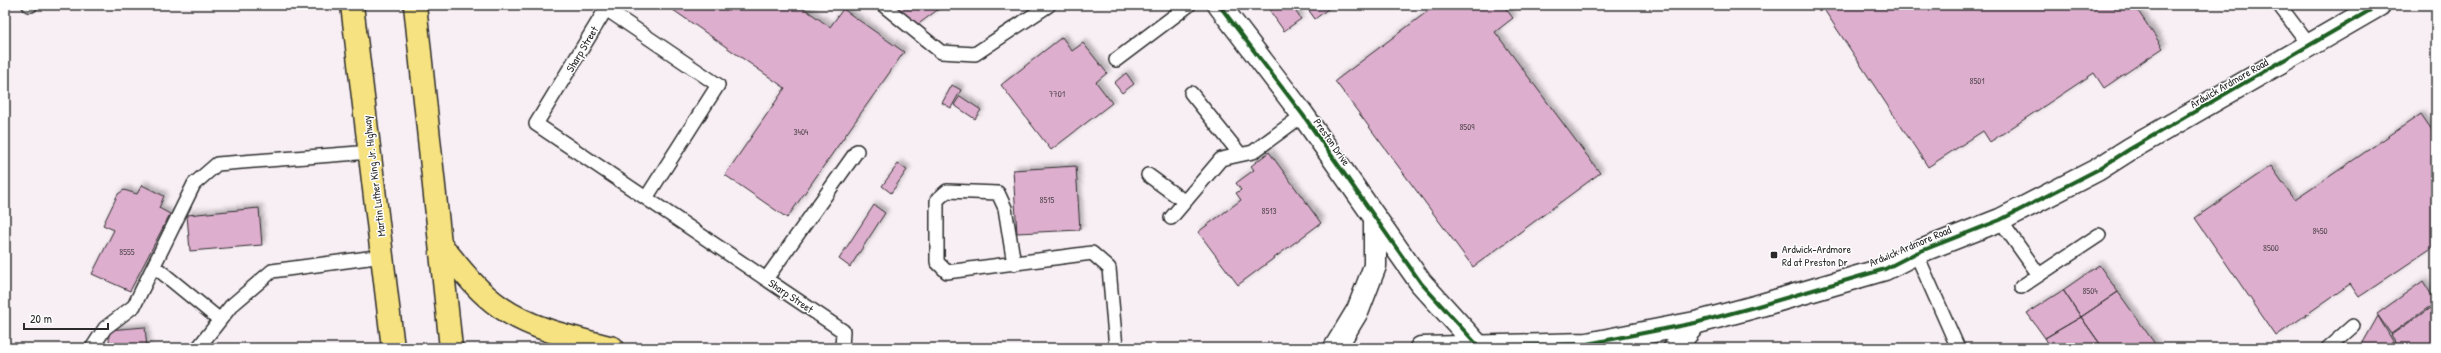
<svg xmlns="http://www.w3.org/2000/svg" width="2441" height="353" font-family="'Patrick Hand',sans-serif">
<style>
.building{fill:#deaece;stroke:#2b2b2b;filter:url(#shadow)}
.lines{fill:none;stroke-linecap:round;stroke-linejoin:round}
.lane-casing{stroke:#2b2b2b;stroke-width:16}
.street-casing{stroke:#2b2b2b;stroke-width:25}
.secondary-casing{stroke:#2b2b2b;stroke-width:25}
.primary-casing{stroke:#2b2b2b;stroke-width:25}
.lane{stroke:#fff;stroke-width:13}
.street{stroke:#fff;stroke-width:22}
.secondary{stroke:#fff;stroke-width:22}
.primary{stroke:#f6e281;stroke-width:22}
.cycleway-casing{stroke:#fff;stroke-width:6}
.cycleway{stroke:#1b5e20;stroke-width:4}
.poi-dot{fill:#2b2b2b;stroke:#fff;stroke-width:1.5}
.labels{text-anchor:middle;stroke-width:3;stroke-linejoin:round;paint-order:stroke}
.number-label{font-size:9px;fill:#584c54}
.street-label{font-size:11px;fill:#2b2b2b;stroke:#fff}
.poi-label{font-size:11px;fill:#2b2b2b;stroke:#fff;text-anchor:start}
</style>
<defs>
<filter id="shadow"><feDropShadow dx="3.5" dy="-3.5" stdDeviation="2" flood-color="#0004"/></filter>
</defs>
<rect width="100%" height="100%" fill="#f8eff5"/>
<filter id="ink" filterUnits="userSpaceOnUse"><feTurbulence type="fractalNoise" baseFrequency=".025" numOctaves="2"/><feDisplacementMap in="SourceGraphic" scale="8" xChannelSelector="R" yChannelSelector="G"/><feConvolveMatrix kernelMatrix="1 2 1 2 8 2 1 2 1" color-interpolation-filters="sRGB"/></filter>
<g filter="url(#ink)">
<path class="building" d="M666 5H799L830 27 843 9 904 52 787 218 725 175 785 88Z
M894 5H944L912 29Z
M1278 5H1291L1301 19 1284 31 1270 11Z
M1305 5H1333L1315 19Z
M1436 5H1503L1513 18 1495 32 1600 173 1473 267 1335 81Z
M1821 5H2134L2163 48 2104 88 2094 73 1990 142 1983 131 1928 167Z
M1062 37 1072 51 1083 43 1107 73 1096 82 1112 103 1051 150 1001 85Z
M1126 73 1134 84 1122 93 1114 83Z
M952 85 961 90 951 108 942 103Z
M960 96 981 110 975 119 954 105Z
M2421 114 2436 136V245L2359 297 2350 284 2276 336 2195 218 2271 166 2295 200Z
M1269 152 1321 223 1238 285 1198 232 1241 200 1236 193 1241 190 1236 183 1254 170 1251 166Z
M898 164 907 170 891 193 882 186Z
M1076 166 1080 230 1017 233 1013 170Z
M142 185 164 196 159 208 170 214 130 291 92 274 114 230 103 225 118 194 124 190 137 194Z
M874 205 885 213 850 267 839 259Z
M259 208 262 245 190 251 187 215Z
M2099 265 2118 292 2081 317 2063 290Z
M2423 281 2436 302 2391 334 2377 314Z
M2063 290 2081 317 2045 338 2027 313Z
M2118 292 2158 348H2103L2081 317Z
M2436 304V348H2400L2391 335Z
M2378 316 2397 348H2360Z
M2081 317 2103 348H2051L2045 338Z
M145 327 147 348H110L108 330Z"/>
<g class="lines">
<defs>
<path id="lane" d="M29 5H31
M883 5 941 52 975 54 1049 5
M2279 5 2310 46
M1116 60 1189 5
M1191 93 1240 154
M1148 175 1185 202
M646 198 718 85 606 9 536 124 843 331 842 348
M1171 218 1221 159 1253 152 1303 115
M2000 220 2039 275
M1916 253 1958 348
M1014 264 1005 208 998 193 947 191 937 200V262L947 272 1092 253 1109 268 1116 348
M154 266 220 320
M766 279 857 151
M2021 287 2099 235
M92 348 105 328 134 306 194 184 217 164 371 152
M198 348 231 306 272 271 383 256
M2328 348 2353 326"/>
<path id="street" d="M1219 5 1303 115 1421 283 1480 348"/>
<path id="secondary" d="M1335 348 1358 310 1375 266V221
M1421 348 1587 344 1695 323 1758 306 1885 269 1916 253 2000 220 2097 170 2130 149 2379 5
M1675 348 1695 323"/>
<path id="primary" d="M352 5 393 348
M415 5 451 348
M441 245C459 267 477 291 500 307 533 330 574 338 613 348"/>
</defs>
<use href="#lane" class="lane-casing"/>
<use href="#street" class="street-casing"/>
<use href="#secondary" class="secondary-casing"/>
<use href="#primary" class="primary-casing"/>
<use href="#lane" class="lane"/>
<use href="#street" class="street"/>
<use href="#secondary" class="secondary"/>
<use href="#primary" class="primary"/>
<defs>
<path id="cycleway" d="M1219 5 1303 115 1421 283 1480 348
M1421 348 1587 344 1695 323 1758 306 1885 269 1916 253 2000 220 2097 170 2130 149 2379 5"/>
</defs>
<use href="#cycleway" class="cycleway-casing"/>
<use href="#cycleway" class="cycleway"/>
</g>
</g>
<rect class="poi-dot" x="1770" y="251" width="8" height="8" rx="2"/>
<g class="labels">
<g class="number-label">
<text x="1977" y="84">8501</text>
<text x="1057" y="97">7701</text>
<text x="1467" y="130">8509</text>
<text x="801" y="135">3404</text>
<text x="1047" y="203">8515</text>
<text x="1269" y="214">8513</text>
<text x="2320" y="234">8450</text>
<text x="2271" y="251">8500</text>
<text x="127" y="255">8555</text>
<text x="2090" y="294">8504</text>
</g>
<g class="street-label">
<text transform="translate(582 49) rotate(-59)" y="4">Sharp Street</text>
<text transform="translate(2229 83) rotate(-30)" y="4">Ardwick Ardmore Road</text>
<text transform="translate(1332 142) rotate(55)" y="4">Preston Drive</text>
<text transform="translate(374 176) rotate(-97)" y="4">Martin Luther King Jr. Highway</text>
<text transform="translate(1910 246) rotate(-23)" y="4">Ardwick Ardmore Road</text>
<text transform="translate(791 296) rotate(34)" y="4">Sharp Street</text>
</g>
<g class="poi-label">
<text x="1782" y="253">Ardwick-Ardmore<tspan x="1782" dy="13">Rd at Preston Dr</tspan></text>
</g>
</g>
<rect width="2441" height="353" fill="none" stroke="#fff" stroke-width="20"/>
<rect x="10" y="10" width="2421" height="333" fill="none" stroke="#2b2b2b" stroke-width="1.5" filter="url(#ink)"/>
<path d="M24 323v6h84v-6" fill="none" stroke="#2b2b2b" stroke-width="2"/>
<text x="30" y="323" font-size="12" fill="#2b2b2b" stroke="#ffffff" stroke-width="3" paint-order="stroke">20 m</text>
</svg>
